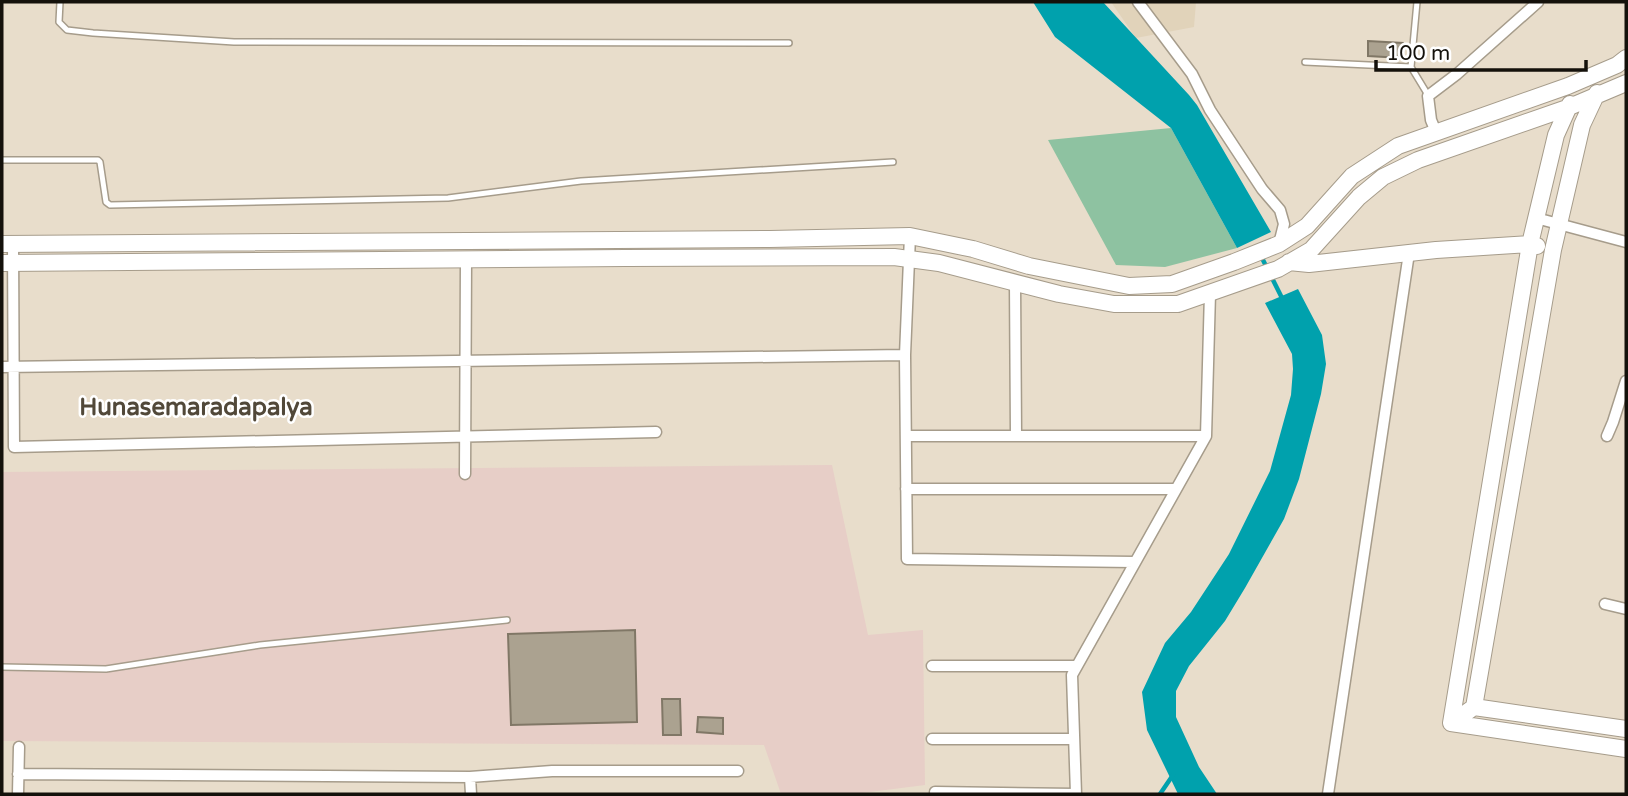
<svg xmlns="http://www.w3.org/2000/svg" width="1628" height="796" font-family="'Varela Round',sans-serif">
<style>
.built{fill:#e1d3ba}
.education{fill:#e7cec7}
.green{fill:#8ec2a1}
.water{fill:#00a1ad}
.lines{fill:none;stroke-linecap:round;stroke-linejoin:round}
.stream{stroke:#00a1ad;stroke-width:4.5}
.building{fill:#aba290;stroke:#807766;stroke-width:2}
.lane-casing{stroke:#a69c8b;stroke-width:8}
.street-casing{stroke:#a69c8b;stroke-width:13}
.secondary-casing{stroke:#a69c8b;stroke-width:18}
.lane{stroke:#fff;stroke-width:5}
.street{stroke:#fff;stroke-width:10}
.secondary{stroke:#fff;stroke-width:16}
.labels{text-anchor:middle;stroke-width:5;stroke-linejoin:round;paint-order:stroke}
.neighbourhood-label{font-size:24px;font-weight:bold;fill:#514839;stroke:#fff}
</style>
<rect width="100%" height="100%" fill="#e8ddcb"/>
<path class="built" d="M1111 2H1196L1194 27 1136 38Z"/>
<path class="education" d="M832 465 868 635 923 630 925 785 854 794H781L764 745 2 741V472Z"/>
<path class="green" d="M1171 128 1237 248 1165 267 1116 265 1048 140Z"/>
<path class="water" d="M1033 2H1103L1189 95 1197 105 1271 232 1237 248 1171 128 1055 37Z
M1298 289 1322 335 1326 364 1321 394 1299 479 1284 519 1245 588 1225 621 1189 666 1176 691V717L1199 767 1217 794H1178L1147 730 1142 692 1165 643 1191 612 1229 554 1270 471 1291 395 1293 369 1292 354 1265 303Z"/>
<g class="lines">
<path class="stream" d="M1261 256 1284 302
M1160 794 1173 775"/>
</g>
<path class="building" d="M1368 41 1403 43 1402 58 1368 56Z
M635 630 637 722 511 725 508 634Z
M662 699H680L681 735H663Z
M698 717 723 718V734L697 732Z"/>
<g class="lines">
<defs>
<path id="lane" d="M60 2 59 22 67 30 93 33 234 42 789 43
M1417 2 1411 67 1428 95
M1305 62 1411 67
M2 160H98L100 162 106 202 110 205 448 198 581 181 893 162
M2 667 106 669 260 645 507 620"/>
<path id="street" d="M1138 2 1192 74 1210 110 1262 189 1280 210 1284 224 1279 244
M1436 132 1431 120 1428 96 1457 74 1538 2
M1536 218 1626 242
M910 236 905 355 907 559 1134 562
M13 243 14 447 656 432
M1015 283 1016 436
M2 367 905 355
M906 436H1206
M1607 436 1613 422 1626 381
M465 474 466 260
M906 489H1176
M1605 604 1626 609
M932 666H1076
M932 739H1074
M18 774 470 777 552 771H738
M470 777 471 794
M935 792 1076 794
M18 794 19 747
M1076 794 1072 675 1206 436 1210 293
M1328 794 1409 253"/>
<path id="secondary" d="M2 244 770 239 910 236 973 249 1029 266 1129 286 1172 284 1234 262 1279 244 1307 226 1352 176 1398 146 1568 86 1617 65 1626 58
M1289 262 1309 264 1436 250 1530 244 1537 246
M2 263 625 258 894 257 939 263 1059 294 1114 304H1178L1278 269 1311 250 1359 197 1383 177 1418 160 1567 108 1626 83
M1474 707 1553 250 1582 125 1597 93
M1467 712 1474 707 1626 729
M1451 723 1530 244 1556 135 1570 104
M1451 723 1626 749"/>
</defs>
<use href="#lane" class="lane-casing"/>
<use href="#street" class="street-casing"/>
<use href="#secondary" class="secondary-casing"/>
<use href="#lane" class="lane"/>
<use href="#street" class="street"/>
<use href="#secondary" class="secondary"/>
</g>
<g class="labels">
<g class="neighbourhood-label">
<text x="196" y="415">Hunasemaradapalya</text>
</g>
</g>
<rect width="1628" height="796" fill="none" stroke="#14110b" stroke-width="7"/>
<path d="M1376 60v10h210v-10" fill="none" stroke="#14110b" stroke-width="3.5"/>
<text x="1386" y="60" font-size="21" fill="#14110b" stroke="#ffffff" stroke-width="5" paint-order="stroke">100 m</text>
</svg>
